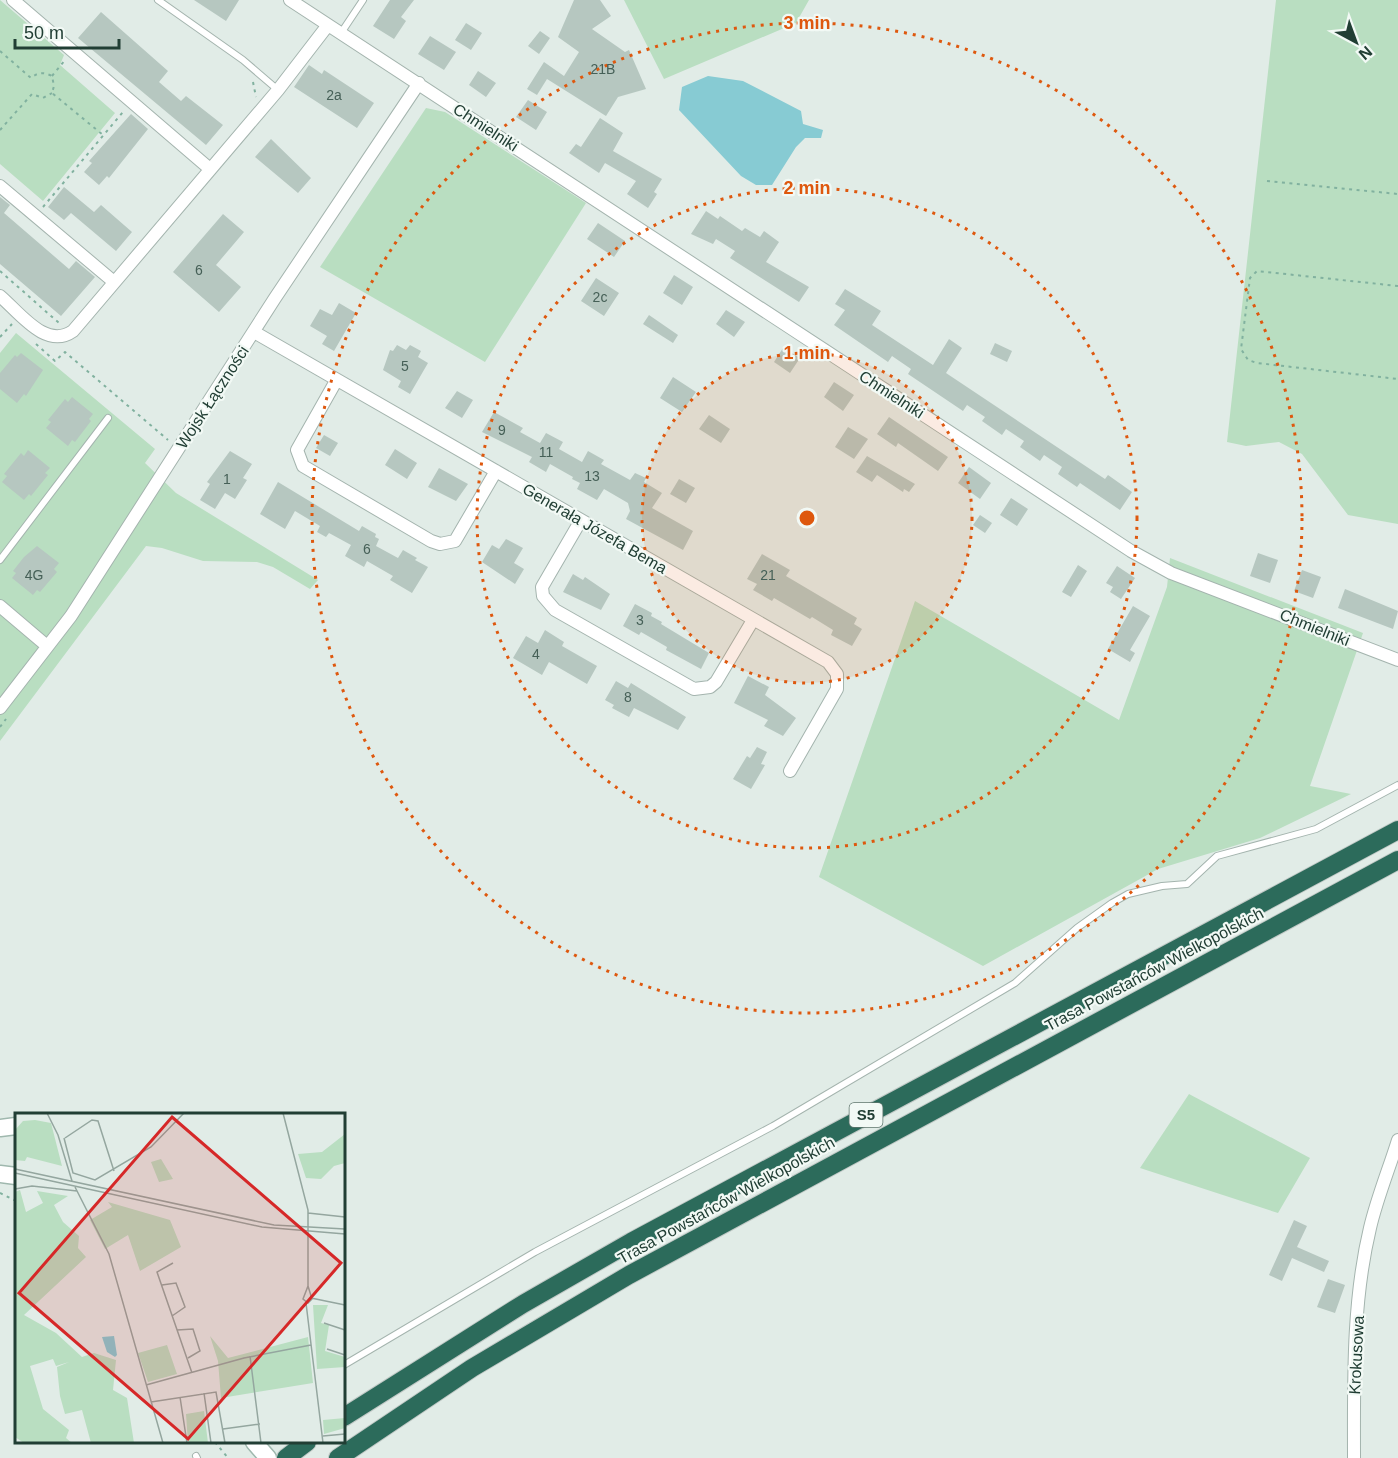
<svg xmlns="http://www.w3.org/2000/svg" width="1398" height="1458" font-family="Helvetica,sans-serif">
<style>
.green{fill:#b9dec1}
.water{fill:#87cbd3}
.building{fill:#b6c7c0}
.lines{fill:none;stroke-linecap:round;stroke-linejoin:round}
.service-casing{stroke:#a4b4ae;stroke-width:8}
.minor-casing{stroke:#a4b4ae;stroke-width:14}
.secondary-casing{stroke:#9fb8ae;stroke-width:19}
.motorway-casing{stroke:#c1c9c6;stroke-width:20}
.path{stroke:#81b19f;stroke-width:2;stroke-dasharray:3 4.5;stroke-linecap:butt}
.service{stroke:#fff;stroke-width:6}
.minor{stroke:#fff;stroke-width:12}
.secondary{stroke:#fff;stroke-width:16}
.motorway{stroke:#2c6b5b;stroke-width:18}
.ring{fill:none;stroke:#de580e;stroke-width:3;stroke-dasharray:3 6}
.labels{text-anchor:middle;stroke-width:4.5;stroke-linejoin:round;paint-order:stroke}
.number-label{font-size:14px;fill:#466057}
.shield{fill:#f2f9f5;stroke:#60766e;stroke-width:1.5}
.shield-label{font-size:15px;font-weight:bold;fill:#213e34}
.street-label{font-size:16px;fill:#213e34;stroke:#f2f9f5}
.inset-road{fill:none;stroke:#94a69f;stroke-width:1.5}
.view{fill:#d62828;fill-opacity:0.15;stroke:#d62828;stroke-width:3}
.inset-edge{fill:none;stroke:#213e34;stroke-width:3}
.centre{fill:#de580e;stroke:#f2f9f5;stroke-width:3}
.ring-label{font-size:18px;text-anchor:middle;font-weight:bold;fill:#de580e;stroke:#f2f9f5;stroke-width:4.5;stroke-linejoin:round;paint-order:stroke}
</style>
<rect width="100%" height="100%" fill="#e1ece7"/>
<path class="green" d="M0 0 64 55 60 65 115 113 43 201 0 164Z
M624 0H809L796 23 664 79Z
M1276 0H1398V524L1348 515 1302 454 1279 442 1246 446 1227 442Z
M426 108 445 112 586 203 485 362 320 267Z
M16 333 155 449 145 463 176 493 318 580 310 589 273 567 257 562 203 561 162 548 146 546 0 741V353Z
M1170 558 1363 633 1310 786 1351 794 1260 838 1158 869 983 966 819 877 915 601 1119 720 1167 587Z
M1189 1094 1310 1158 1278 1213 1140 1168Z"/>
<path class="water" d="M708 76 743 81 801 111 803 124 823 130 821 138H805L796 147 772 185H756L741 176 679 110 682 87Z"/>
<path class="building" d="M194 0H239L226 21Z
M390 0H414L401 17 406 21 394 39 373 26Z
M574 0H600L611 16 592 29 625 52 629 50 646 89 618 97 606 116 547 79 537 95 527 89 544 62 564 76 579 52 558 37Z
M101 12 168 71 159 82 181 101 186 96 223 125 206 145 78 38Z
M466 23 482 33 471 50 455 40Z
M540 31 550 38 539 54 528 46Z
M430 36 456 52 444 70 418 54Z
M309 65 322 74 324 70 374 103 357 128 294 87Z
M478 71 496 83 486 97 469 85Z
M528 100 547 112 536 130 516 117Z
M131 114 148 129 109 178 107 176 99 185 84 172 92 163 89 161Z
M600 118 623 133 613 151 662 179 654 192 657 194 648 208 627 194 636 181 605 163 599 173 569 153 576 144 581 147Z
M271 139 311 178 298 193 255 157Z
M64 187 94 212 101 205 132 232 116 251 71 213 64 220 48 207Z
M0 197 10 205 4 213 69 269 76 261 95 277 61 316 0 264Z
M706 211 718 219 720 216 742 231 745 228 760 237 764 231 779 242 766 262 809 287 799 302 730 258 735 251 716 239 713 244 691 234Z
M223 214 244 232 216 265 241 287 219 312 173 272Z
M598 223 625 241 614 257 587 239Z
M674 275 693 287 682 305 663 293Z
M596 278 619 293 604 316 581 301Z
M845 289 881 311 872 325 933 365 949 339 962 348 946 373 1105 479 1108 475 1132 492 1120 510 1080 483 1077 487 1058 474 1062 467 1044 455 1040 461 1020 447 1024 441 1006 429 1002 435 982 421 985 417 967 405 963 411 908 374 911 369 892 356 888 362 834 325 845 310 835 304Z
M339 303 356 313 334 351 322 344 327 336 310 326 320 309 332 315Z
M726 310 745 322 734 337 716 324Z
M649 315 678 335 673 343 643 324Z
M995 343 1012 351 1007 362 990 354Z
M397 345 406 350 410 345 421 351 418 357 428 363 410 394 398 387 401 381 383 370 390 350 393 351Z
M783 348 800 358 790 373 774 362Z
M21 353 43 370 26 396 24 394 17 403 0 389V373L15 355 17 357Z
M673 377 696 392 682 412 660 398Z
M834 382 854 395 843 411 824 397Z
M457 391 473 400 462 418 445 408Z
M72 397 93 414 89 419 91 421 75 442 72 440 68 446 46 428 51 422 48 420 65 399 68 402Z
M494 412 523 428 520 432 540 443 546 433 563 442 559 449 582 462 588 451 604 460 601 464 630 480 635 473 646 478 644 482 662 493 652 508 693 531 683 550 626 519 630 511 628 503 604 489 597 500 577 489 580 483 572 479 573 477 550 464 546 472 529 462 532 457 482 432Z
M709 415 730 429 721 443 699 429Z
M889 417 948 457 938 471 898 443 896 447 877 434Z
M848 427 868 439 854 459 835 447Z
M324 435 338 443 330 456 316 448Z
M395 449 417 463 407 479 385 465Z
M28 450 50 468 45 473 48 475 31 496 29 494 24 500 2 482 7 476 4 474 21 453 24 456Z
M230 451 252 464 243 478 247 480 235 499 225 493 215 509 200 500 210 484 207 482Z
M867 456 915 484 909 492 904 489 903 492 877 475 872 482 856 472Z
M969 467 991 483 980 499 958 483Z
M439 468 468 484 456 501 428 487Z
M679 479 695 488 686 503 670 494Z
M278 482 359 531 362 526 376 534 375 537 379 539 376 546 398 558 403 550 417 558 415 560 428 567 412 593 390 580 393 576 367 561 364 567 345 556 351 545 329 533 326 537 317 532 320 526 295 511 285 529 260 514Z
M1011 498 1028 509 1017 526 1000 515Z
M980 515 992 523 985 533 973 525Z
M506 539 523 548 514 563 524 569 515 584 482 562 492 545 499 549Z
M37 546 59 563 54 569 57 572 40 592 37 590 33 595 12 578 16 573 13 571 24 557Z
M1258 553 1278 560 1270 583 1250 576Z
M762 554 790 570 786 576 857 618 854 624 862 629 852 646 831 635 833 630 812 617 810 619 774 598 772 601 753 590 757 584 747 579Z
M1078 565 1087 571 1071 597 1062 592Z
M1117 566 1135 578 1121 599 1110 592 1113 587 1106 583Z
M1302 570 1321 577 1313 598 1294 591Z
M573 574 583 580 585 577 610 594 601 610 563 592Z
M1345 589 1398 611 1393 629 1338 608Z
M635 604 652 613 651 616 662 622 661 624 709 653 701 669 666 650 667 647 641 632 639 635 623 626Z
M1133 606 1150 616 1130 650 1135 653 1130 662 1108 649Z
M545 630 564 642 562 646 597 666 587 684 549 662 542 675 513 658 526 636 538 643Z
M748 676 769 687 765 695 796 718 783 736 764 726 768 720 734 703Z
M616 681 628 688 631 683 686 717 678 730 634 708 629 717 612 708 614 705 605 700Z
M757 747 767 752 761 764 765 765 751 789 733 779 747 756 750 758Z
M1294 1220 1307 1226 1297 1247 1329 1261 1324 1272 1292 1258 1282 1281 1269 1275Z
M1328 1279 1345 1285 1335 1313 1317 1307Z"/>
<g class="lines">
<defs>
<path id="service" d="M158 0 243 60 278 90
M341 33 363 0
M0 560 108 418
M344 1365 535 1252 773 1126 1015 983 1077 928 1112 903 1128 894 1162 886 1187 884 1217 856 1316 829 1398 785
M196 1456 197 1458"/>
<path id="minor" d="M13 0 210 169
M290 0 1131 551 1171 573 1398 660
M0 186 114 282
M0 296C20 313 46 350 73 331L278 90 328 25
M254 332 828 662 837 674V689L790 771
M336 381 297 450 303 466 431 541 440 544 455 541 496 471
M581 520 542 587 543 596 555 610 694 689 710 687 716 682 753 620
M0 606 47 646
M0 708 71 616 275 298 419 83
M1354 1458C1354 1382 1352 1303 1370 1228 1377 1198 1389 1169 1398 1140"/>
<path id="secondary" d="M0 1128 16 1126
M0 1174 16 1176
M254 1442 268 1458"/>
<path id="motorway" d="M344 1417 523 1304 631 1242 1398 830
M286 1458 307 1442
M338 1458 472 1368 629 1275 1398 860"/>
</defs>
<use href="#service" class="service-casing"/>
<use href="#minor" class="minor-casing"/>
<use href="#secondary" class="secondary-casing"/>
<use href="#motorway" class="motorway-casing"/>
<path class="path" d="M0 51 31 78C38 72 44 72 52 76L54 86 52 93 103 135
M52 76 65 60
M253 82 256 97
M0 130 32 94 43 98 52 93
M1267 181 1398 194
M43 207 123 112
M0 271 59 323
M1398 286 1257 271 1250 278 1241 349 1248 360 1257 363 1398 379
M0 337 12 324
M36 344 55 361 65 352 168 440
M0 727 6 719
M0 1193 16 1201
M215 1442 228 1458"/>
<use href="#service" class="service"/>
<use href="#minor" class="minor"/>
<use href="#secondary" class="secondary"/>
<use href="#motorway" class="motorway"/>
</g>
<circle cx="807" cy="518" r="165" fill="#de580e" fill-opacity=".12"/>
<g class="ring">
<circle cx="807" cy="518" r="165"/>
<circle cx="807" cy="518" r="330"/>
<circle cx="807" cy="518" r="495"/>
</g>
<g class="labels">
<g class="number-label">
<text x="603" y="74">21B</text>
<text x="334" y="100">2a</text>
<text x="199" y="275">6</text>
<text x="600" y="302">2c</text>
<text x="405" y="371">5</text>
<text x="502" y="435">9</text>
<text x="546" y="457">11</text>
<text x="592" y="481">13</text>
<text x="227" y="484">1</text>
<text x="367" y="554">6</text>
<text x="34" y="580">4G</text>
<text x="768" y="580">21</text>
<text x="640" y="625">3</text>
<text x="536" y="659">4</text>
<text x="628" y="702">8</text>
</g>
<rect class="shield" x="849.5" y="1103" width="33" height="24" rx="4.5"/>
<g class="shield-label">
<text x="866" y="1120">S5</text>
</g>
<g class="street-label">
<text transform="translate(486 127) rotate(33)" y="6">Chmielniki</text>
<text transform="translate(892 394) rotate(33)" y="6">Chmielniki</text>
<text transform="translate(212 397) rotate(-57)" y="6">Wojsk Łączności</text>
<text transform="translate(595 528) rotate(30)" y="6">Generała Józefa Bema</text>
<text transform="translate(1315 627) rotate(22)" y="6">Chmielniki</text>
<text transform="translate(1154 969) rotate(-28)" y="6">Trasa Powstańców Wielkopolskich</text>
<text transform="translate(726 1200) rotate(-29)" y="6">Trasa Powstańców Wielkopolskich</text>
<text transform="translate(1356 1355) rotate(-87)" y="6">Krokusowa</text>
</g>
</g>
<g transform="translate(15 1113)">
<rect width="330" height="330" fill="#e1ece7"/>
<path d="M20 7 36 10 47 53 12 44 10 48 0 47V17L8 8ZM330 21V50L319 53 306 66 291 65 283 41 307 39ZM146 46 158 66 144 69 136 49ZM5 77 11 99 28 90 22 78 53 83 39 92 48 109 64 123 63 135 71 144 9 202 41 220 67 244 79 240 101 247 98 277 112 285 119 330H76L67 297 50 301 45 283 42 254 54 249 41 253 38 246 15 253 28 296 54 317 51 325 57 330H9L0 324V79ZM93 89 155 107 166 134 125 158 113 122 90 136 75 107 97 94ZM298 192H313L306 210 314 212 310 238 330 244V254L302 256ZM195 223 213 245 293 224 298 270 206 285 203 248ZM152 232 162 261 133 269 123 240ZM189 298 193 330H173L171 301ZM330 305V315L309 321 308 307Z" fill="#b9dec1"/>
<path d="M99 223 102 242 100 244 92 239 87 224Z" fill="#87cbd3"/>
<path class="inset-road" d="M32 0 43 22 57 68M268 0 293 97V173L288 186 293 190 297 186 293 173M49 25 58 60 80 67 136 34 169 0M50 25 77 7 83 8 99 58M0 56 259 112 330 116M0 60 247 114 330 121M60 74 94 141 148 330M0 76 17 73 62 78M293 100 330 104M158 150 142 159 177 260M147 172 161 170 170 194 157 203M296 185 330 192M291 190 308 330M309 210 330 217M162 217 178 216 185 238 173 245M312 236 330 242M235 243 246 330M131 272 229 245 296 232M189 280 196 330M165 284 172 330M136 289 201 279 210 330M208 316 245 311M308 323 330 321"/>
<path class="view" d="M157 4 326 150 173 326 4 180Z"/>
<rect width="330" height="330" class="inset-edge"/>
</g>
<circle cx="807" cy="518" r="9" class="centre"/>
<g class="ring-label">
<text x="807" y="29">3 min</text>
<text x="807" y="194">2 min</text>
<text x="807" y="359">1 min</text>
</g>
<g transform="translate(1356 42) rotate(139)" stroke="#f2f9f5" stroke-width="4.5" paint-order="stroke">
<path d="M0-4.5L10 22L0 15L-10 22Z" fill="#213e34"/>
<text y="-9" font-size="16" font-weight="bold" text-anchor="middle" fill="#213e34">N</text>
</g>
<path d="M15 39v9h104v-9" fill="none" stroke="#213e34" stroke-width="3"/>
<text x="24" y="39" font-size="18" fill="#213e34" stroke="#f2f9f5" stroke-width="4.5" paint-order="stroke">50 m</text>
</svg>
